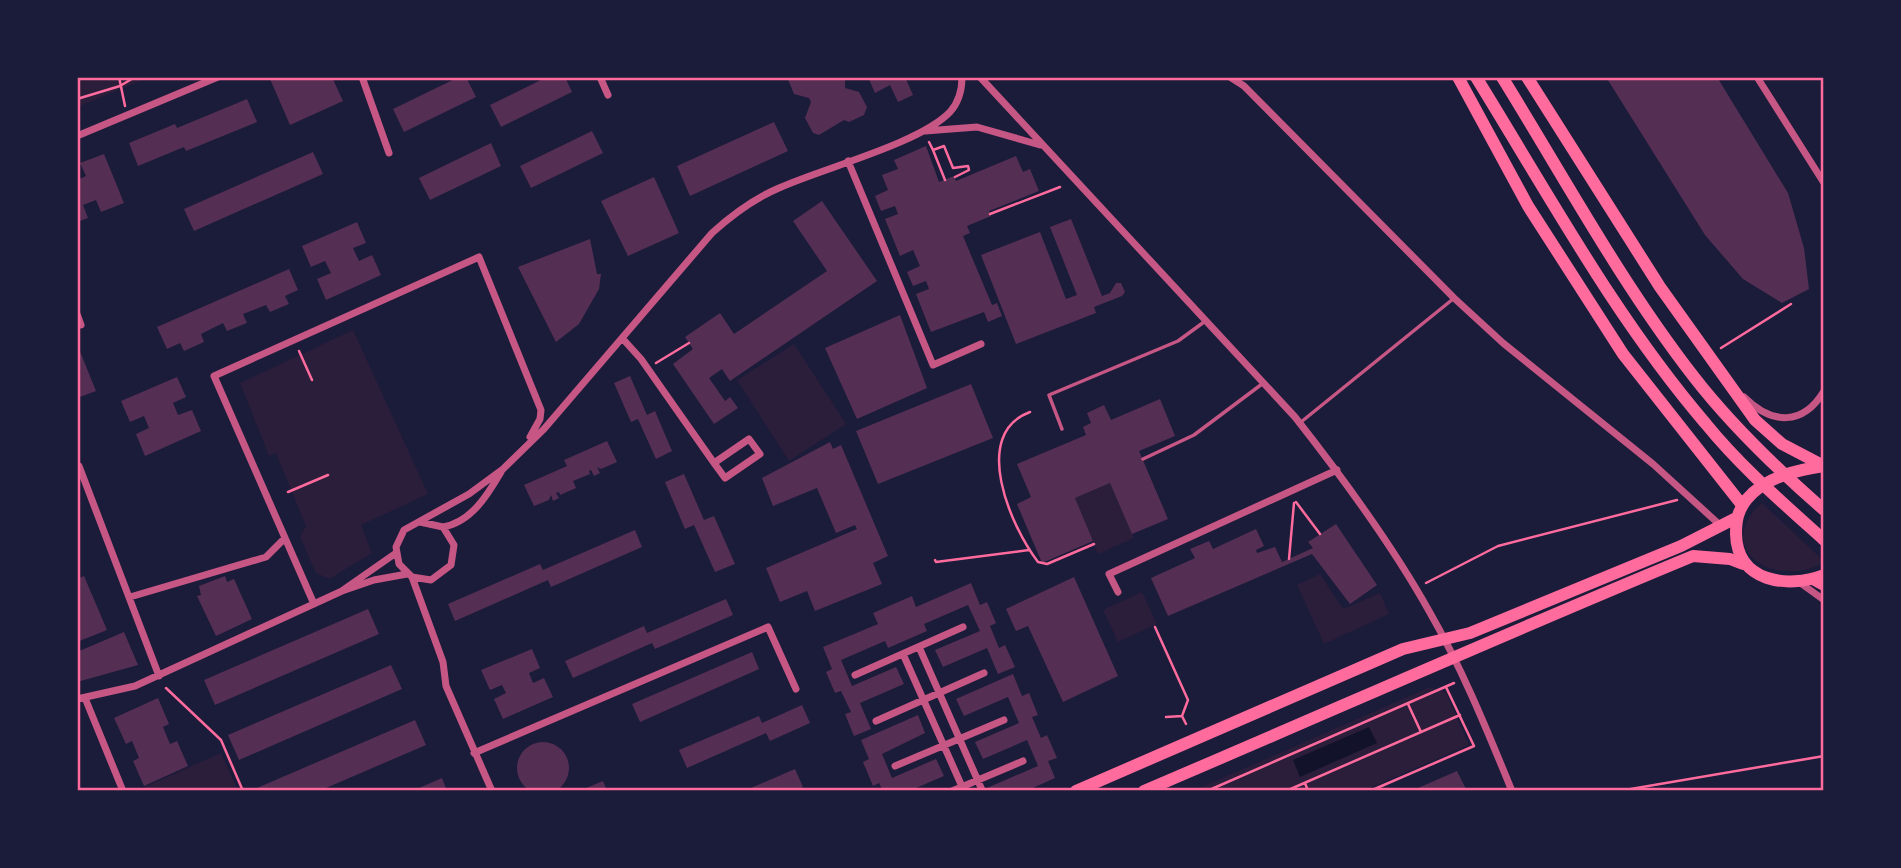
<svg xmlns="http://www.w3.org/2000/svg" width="1901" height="868" font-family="'DM Sans',sans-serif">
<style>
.green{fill:#2a1e3b}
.water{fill:#12122b}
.building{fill:#542f53}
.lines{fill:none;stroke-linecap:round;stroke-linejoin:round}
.path{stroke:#ff6b9d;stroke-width:2.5}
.service{stroke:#c65784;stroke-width:3.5}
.minor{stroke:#c65784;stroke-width:7}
.primary{stroke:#ff6b9d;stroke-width:12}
.trunk{stroke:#ff6b9d;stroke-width:12}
.neatline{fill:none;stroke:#ff6b9d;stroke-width:2.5}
</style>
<rect width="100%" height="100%" fill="#1b1b3a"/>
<path class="green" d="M77 77H150L77 107Z
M353 330 428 494 361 525 372 553 329 579 316 573 300 537 306 526 276 453 269 456 240 383Z
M794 344 846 424 789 461 737 380Z
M1110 483 1134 538 1098 554 1075 498Z
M1762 503 1824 561V562C1776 591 1710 549 1762 503Z
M1320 574 1343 609 1380 593 1389 614 1324 644 1297 585Z
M1142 592 1157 624 1118 642 1103 610Z
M1430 687 1446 693 1469 745 1363 791H1193Z
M221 753 238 791H139L138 790Z"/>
<path class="water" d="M1369 727 1377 743 1300 777 1293 760Z"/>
<path class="building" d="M274 77H332L343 101 290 125 270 79Z
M459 77H466L476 97 404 132 393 109Z
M547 77H565L572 92 501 127 490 105Z
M787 77H845V88L859 92 867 107 864 115 849 122 844 120 819 135 813 133 805 118 811 102 809 98 794 94Z
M868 77H905L913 95 898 102 890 85 875 93Z
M1606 77H1717L1788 193 1804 248 1809 289 1782 303 1743 279 1705 235Z
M247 99 257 122 186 151 184 147 138 166 129 143 175 124 177 128Z
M774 122 788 151 690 196 677 166Z
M592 131 603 153 531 188 520 166Z
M491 143 501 166 430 200 419 178Z
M926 146 939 182 954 176 956 181 1016 156 1023 172 1030 169 1039 191 989 211 991 216 967 226 970 233 963 236 992 305 997 303 1002 316 988 322 984 312 931 332 916 294 929 289 926 281 913 286 907 272 920 266 913 250 900 256 885 219 898 214 895 206 881 211 875 196 888 190 882 175 898 169 894 160Z
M313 152 323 174 194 231 184 209Z
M104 154 124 203 101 212 96 200 83 205 88 218 77 222V180L86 176 80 163Z
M654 177 679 233 628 256 601 201Z
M822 201 877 281 730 381 722 369 709 378 725 401 730 397 738 408 714 424 673 364 693 349 685 337 720 313 734 334 827 271 793 221Z
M1071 219 1102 296 1110 293 1116 283H1121L1125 292 1122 296 1094 307 1096 313 1016 344 981 255 1040 232 1066 299 1077 295 1050 227Z
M357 222 366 243 353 248 359 261 372 255 381 275 326 300 317 279 331 273 325 261 311 267 302 246Z
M590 239 597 274H601L599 289 579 324 556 342 518 267Z
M289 269 298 290 285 296 289 304 270 312 266 305 243 314 247 323 227 331 223 323 201 334 204 342 184 351 180 343 167 349 157 327Z
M900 315 927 388 857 419 825 348Z
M77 344 96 391 77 398Z
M630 376 647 415 655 411 672 451 656 459 638 419 631 422 614 383Z
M177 377 186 397 173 403 178 415 192 410 201 431 145 456 136 434 149 428 144 416 130 422 121 401Z
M971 384 993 438 878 484 856 431Z
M1160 399 1175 436 1139 451 1168 519 1132 534 1110 483 1075 498 1093 541 1042 563 1017 504 1031 497 1017 464 1086 435 1083 427 1091 423 1087 413 1104 405 1111 420Z
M607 441 617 462 601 469 597 467 600 473 594 476 591 470 589 471 590 474 573 481 576 488 560 495 559 492 556 493 559 498 553 501 551 495 549 500 534 506 524 485 567 466 564 460Z
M830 442 833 449 841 445 888 556 873 563 882 584 815 611 807 591 780 602 766 568 857 529 855 525 836 533 817 488 773 506 762 478Z
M684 474 704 520 714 516 735 564 715 572 694 525 685 529 665 482Z
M1336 524 1377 585 1350 604 1312 554 1168 616 1151 578 1195 558 1190 549 1209 541 1213 549 1256 529 1264 546 1256 550 1257 553 1275 547 1282 562 1313 548 1308 542Z
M635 530 642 547 551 587 548 580 455 621 448 604 540 564 543 570Z
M84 576 107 630 77 642V579Z
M225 576 227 582 234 579 252 619 216 636 197 596 201 595 199 586Z
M1074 577 1118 676 1063 702 1028 626 1016 631 1006 609Z
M971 583 980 605 987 602 996 623 990 626 999 648 1005 645 1015 667 998 674 987 648 943 667 935 650 980 631 968 605 924 624 927 631 888 648 885 641 841 660 852 686 896 667 904 684 860 703 871 729 854 736 845 714 851 712 841 691 835 693 826 672 832 669 823 647 878 624 873 613 912 596 916 607Z
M726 599 733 615 655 649 652 643 573 678 565 661 644 626 647 633Z
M368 609 379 634 215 705 204 680Z
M124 632 138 665 77 682V652Z
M532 649 540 668 529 673 533 683 544 678 553 697 503 719 494 699 506 693 502 685 490 690 481 670Z
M752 652 759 669 640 722 632 704Z
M391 665 402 689 239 760 228 735Z
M1013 674 1022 696 1029 693 1038 715 1032 717 1041 738 1047 735 1057 758 1048 761 1055 778 1026 791H980L1038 766 1027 740 983 759 975 742 1019 723 1008 697 964 716 956 699Z
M158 698 169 724 163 727 170 744 177 741 188 766 144 786 133 761 139 758 132 741 126 744 114 718Z
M802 705 810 723 770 741 766 733 687 768 679 750 759 716 762 723Z
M918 715 925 733 882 754 892 778 936 759 944 776 909 791H883L879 783 873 786 863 762 869 759 861 740Z
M415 720 426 745 319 791H250Z
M517 768a26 26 0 1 1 52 0a26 26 0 1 1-52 0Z
M795 769 803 787 795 791H744Z
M1457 771 1467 791H1411Z
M442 778 447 791H412Z
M603 781 607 791H579Z"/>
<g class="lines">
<path class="path" d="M119 77 125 106
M77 99 120 86 135 77
M929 142 933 150 944 146 953 168 968 166 969 170 955 177
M933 150 945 180
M990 214 1060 187
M1721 348 1791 304
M299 351 312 380
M656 363 689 343
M1030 412C970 434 1011 527 1038 562L1047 564 1094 544
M288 492 328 475
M1296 502 1320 534
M1289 559 1294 503
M935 560 936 562 1029 550
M1426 583 1498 546 1677 500
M1155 627 1188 700 1182 716 1186 724
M166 688 221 740 243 791
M1408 704 1421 732
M1166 717 1182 716
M1305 783 1308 791
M1207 791 1454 683
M1286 791 1460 715
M1370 791 1474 746 1446 687
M1619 791 1824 756"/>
<path class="service" d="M1301 422 1453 299
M1062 429 1049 395 1178 341 1204 322
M1143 459 1194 435 1262 384"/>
<path class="minor" d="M362 77 389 153
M600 77 608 95
M980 77 1295 417C1343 478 1391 543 1429 611 1462 668 1487 730 1512 791
M1230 77 1244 86 1454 298 1503 343 1653 464 1721 526
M1757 77 1824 183
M925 131 977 127 1040 145
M77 136 218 77
M848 161 933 365 981 344
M77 314 81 325
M622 338 641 359 714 463 725 478 760 454 749 439 714 463
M1744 397C1772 425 1803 426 1824 391
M79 466 159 676
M420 522 443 527 454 545 451 565 431 580 412 577 399 564 396 547 404 530 469 494 503 469 544 429 712 233C733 214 753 199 779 188 823 168 919 144 950 112 959 102 962 90 962 77
M443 527C471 522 487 496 501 472
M412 577 443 662 446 686 492 791
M1799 582 1824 600
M343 590 396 553
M1118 592 1109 574 1337 470
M130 597 266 557 285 538
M314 604 214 376 479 257 541 410 540 419 530 437
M919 647 982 790
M903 654 964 791
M855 675 963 627
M85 698 123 791
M77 699 135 686 342 591 374 580 407 574
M876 721 984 673
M474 753 768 627 796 689
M895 766 1004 720
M952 791 1023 761"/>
<path class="primary" d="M1824 466C1797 470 1765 477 1747 499 1738 510 1736 520 1736 534 1737 582 1787 589 1824 575
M1076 791 1403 649 1470 633 1681 546 1736 518
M1144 791C1327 713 1509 632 1693 556L1730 559 1743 564"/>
<path class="trunk" d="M1458 77 1528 206 1623 354 1742 505
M1476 77C1549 195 1616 319 1706 424 1741 467 1783 503 1824 540
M1502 77C1564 177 1621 283 1694 377 1732 426 1777 469 1824 510
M1527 77 1660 287 1755 420 1782 444 1824 466
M1813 579 1824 585"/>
</g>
<rect width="1901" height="868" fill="none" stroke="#1b1b3a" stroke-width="158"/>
<rect x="79" y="79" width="1743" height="710" class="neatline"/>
</svg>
